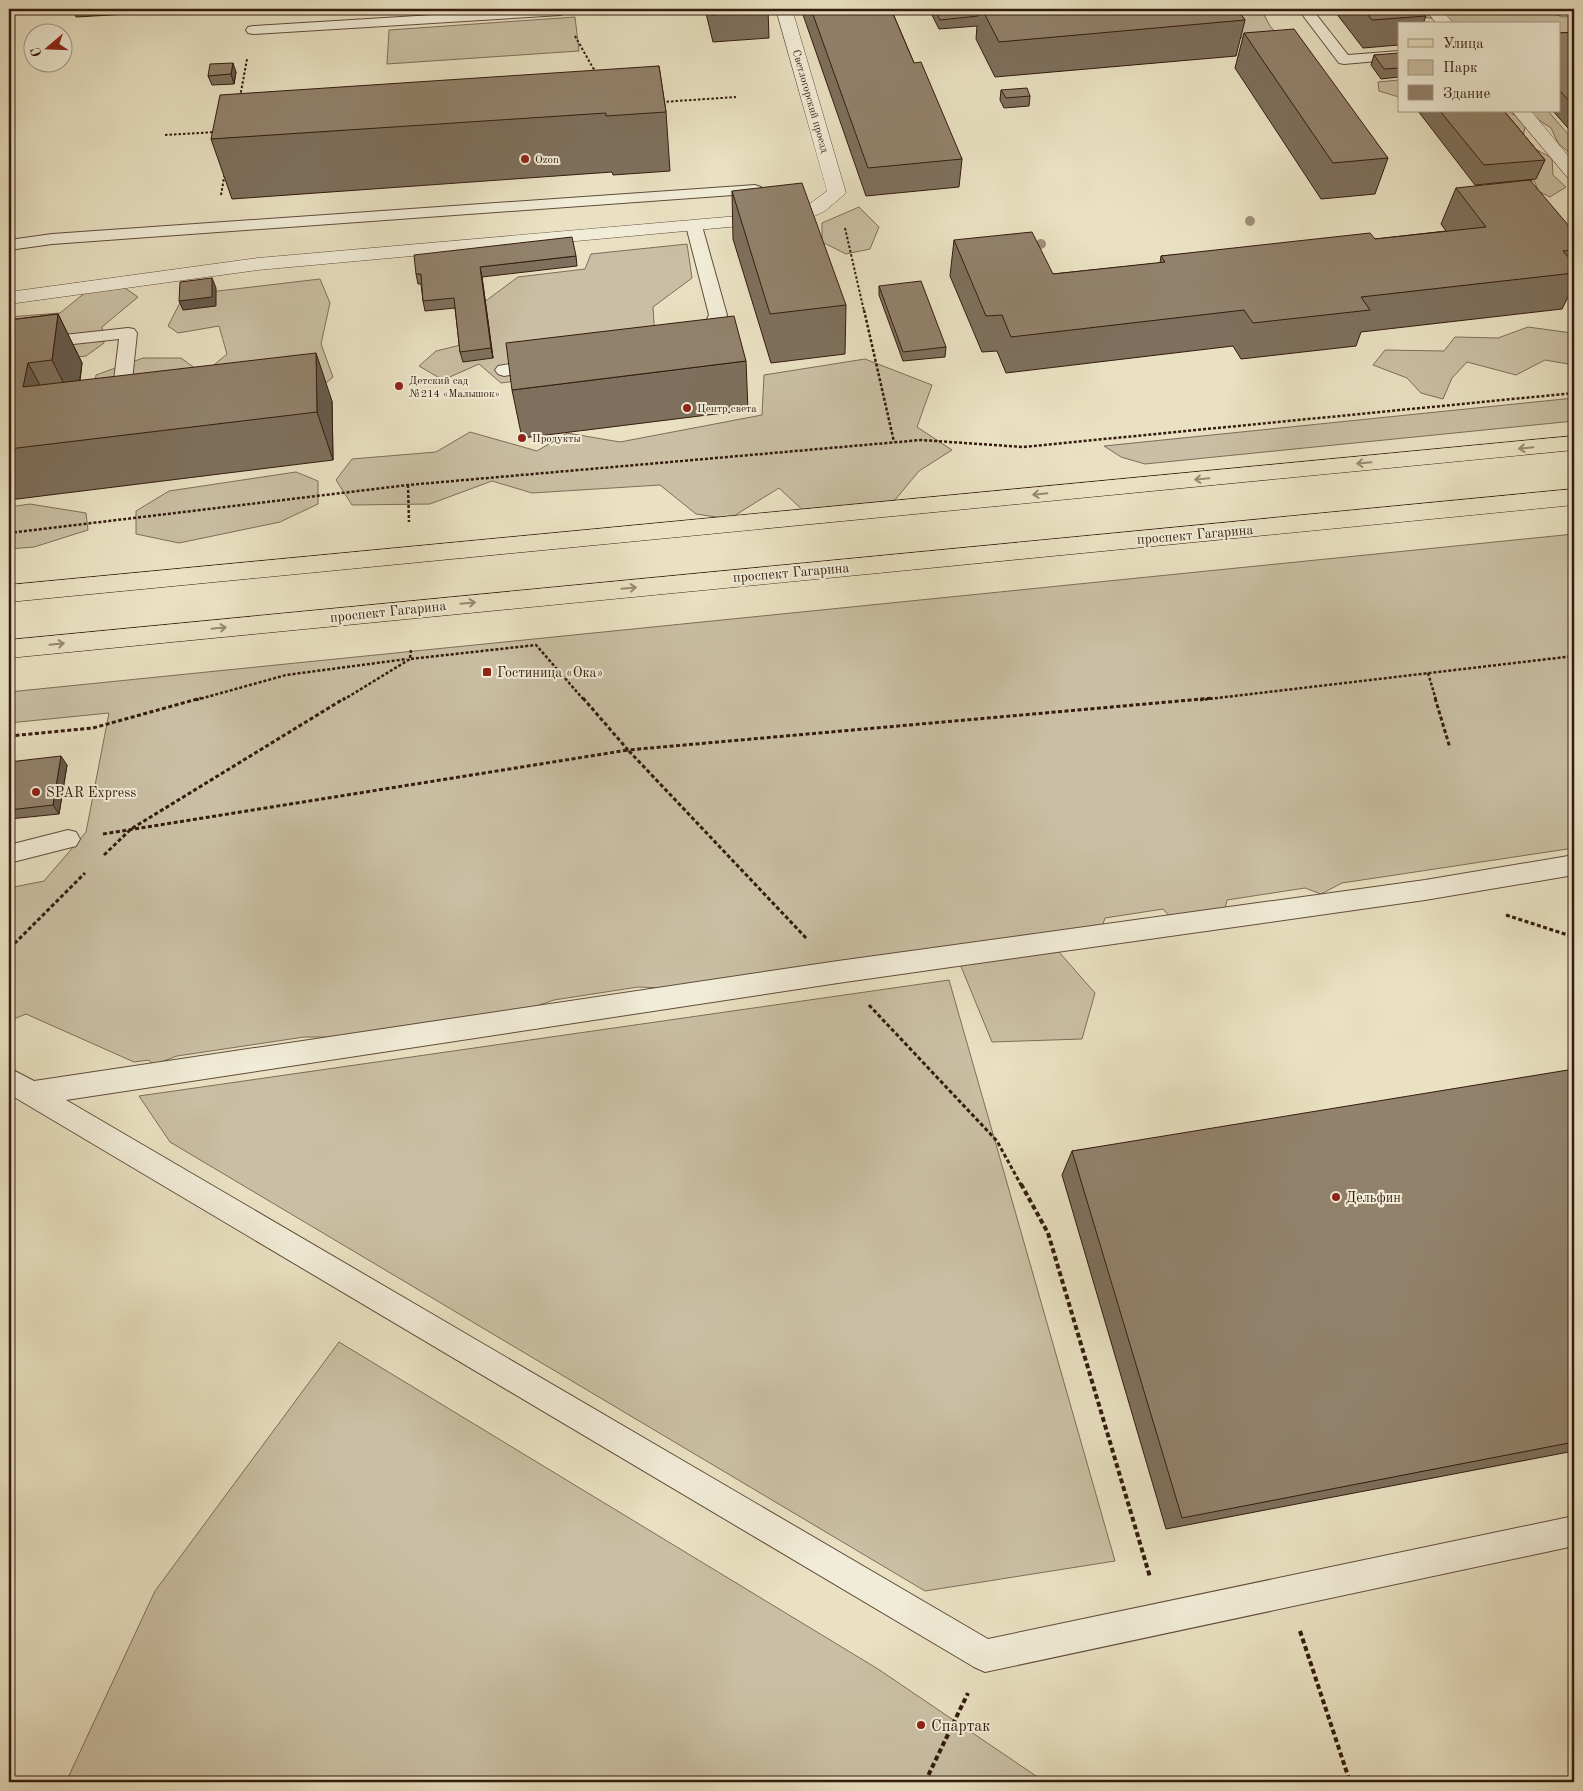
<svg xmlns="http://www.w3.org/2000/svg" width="1583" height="1791" font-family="'Old Standard TT',serif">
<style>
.green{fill:#cabfa4;stroke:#7f6d5a}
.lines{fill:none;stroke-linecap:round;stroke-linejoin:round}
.service-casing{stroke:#614c3c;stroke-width:2}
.minor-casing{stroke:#614c3c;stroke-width:1}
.primary-casing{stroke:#341b0f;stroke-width:1}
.path-far3{stroke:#341b0f;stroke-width:2;stroke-dasharray:2.5 2;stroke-linecap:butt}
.path-far2{stroke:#341b0f;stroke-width:2.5;stroke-dasharray:3 2;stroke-linecap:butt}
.path-far1{stroke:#341b0f;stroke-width:3;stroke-dasharray:4 2.5;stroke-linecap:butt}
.path{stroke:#341b0f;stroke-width:4;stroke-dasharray:5 3;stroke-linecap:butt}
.service{fill:#f1ecd7;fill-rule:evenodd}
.minor{fill:#f1ecd7;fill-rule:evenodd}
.primary{fill:#e9e1c2;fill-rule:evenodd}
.tree{fill:#9e8f78}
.wall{fill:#7e705d;stroke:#341b0f}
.shaded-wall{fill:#665b4c;stroke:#341b0f}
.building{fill:#92826c;stroke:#341b0f}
.oneway{stroke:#988871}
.poi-dot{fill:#8f2418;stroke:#f1ecd7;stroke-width:2}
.labels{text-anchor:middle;stroke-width:4;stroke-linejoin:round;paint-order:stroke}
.far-street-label{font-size:11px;fill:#341b0f;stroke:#f1ecd7}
.far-poi-label{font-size:11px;fill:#341b0f;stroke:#f1ecd7;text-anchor:start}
.street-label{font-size:14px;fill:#341b0f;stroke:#f1ecd7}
.poi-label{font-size:14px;fill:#341b0f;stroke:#f1ecd7;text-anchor:start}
.near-poi-label{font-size:16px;fill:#341b0f;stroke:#f1ecd7;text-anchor:start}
</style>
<rect width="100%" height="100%" fill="#e9e1c2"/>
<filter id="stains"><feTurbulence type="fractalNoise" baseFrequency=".004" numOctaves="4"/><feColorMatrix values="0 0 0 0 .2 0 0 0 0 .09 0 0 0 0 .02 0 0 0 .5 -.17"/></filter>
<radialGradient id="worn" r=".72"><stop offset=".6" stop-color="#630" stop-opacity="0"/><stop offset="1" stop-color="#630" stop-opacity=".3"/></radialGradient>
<path class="green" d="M1224 9 1262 11 1270 26 1290 50 1244 39 1221 26Z
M1377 9H1531L1564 17 1574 16V47H1559V24H1453V22Z
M575 17 579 51 387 64 389 30Z
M1399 80V97L1379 91 1378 82Z
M1475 111H1508L1526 122 1522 142 1552 158 1553 175 1566 187 1550 197 1538 191 1535 182 1509 170Z
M1525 111H1548L1574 141V157L1558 143 1551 128Z
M859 207 879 227 870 249 846 254 822 242V223Z
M687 244 692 278 653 307 655 339 587 372 501 383 479 364 443 380 419 366 436 351 473 342 468 314 518 277 585 269 591 254Z
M320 279 330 303 321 344 333 377 306 400 91 410 96 375 143 358H181L203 374 227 354 219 326 178 333 168 326 184 295Z
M122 286 138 297 102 327 104 343 86 356 9 365V317L60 313 86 292Z
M1528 327 1572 333 1574 336V365L1545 360 1516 375 1467 362 1452 378 1443 399 1421 393 1407 378 1373 365 1385 350 1444 351 1455 337 1498 338Z
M865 359 932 385 917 427 952 450 919 471 890 506 811 518 779 488 729 519 696 514 660 485 532 493 492 481 430 504 352 505 336 480 352 459 436 452 470 432 537 451 567 433 620 442 762 415 764 375Z
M1574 398V421L1145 464 1121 457 1104 446Z
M296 472 318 481V504L280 522 179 543 136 534V511L169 491Z
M30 504 86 513 88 530 34 547 9 549V507Z
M1574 534V848L1342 883 1321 894 1305 888 1227 900 1225 908 1171 918 1163 909 1105 918 1102 927 1045 936 1095 993 1082 1039 992 1042 953 947 687 989 638 987 554 1000 505 1017 353 1037H304L177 1056 153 1065 149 1060 134 1062 26 1014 9 1021V888L44 881 86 832 109 713 9 723V692Z
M949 980 1115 1561 925 1591 170 1142 139 1096Z
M339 1342 878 1669 1045 1782H66L155 1591Z"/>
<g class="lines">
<defs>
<path id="service" d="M530 9H568V11L561 15 253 34 248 33 246 30 248 27 253 26Z
M1298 9H1312L1348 55 1399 51V59L1344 64 1339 63Z
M755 185 761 187 763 190 761 193 52 244 9 250V240L52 234Z
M694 221 700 223 702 226 727 315 713 346 710 350 704 351 696 350 693 346 697 342 709 315 686 226 688 223Z
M128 328 134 329 137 333 131 390 138 392 141 396 138 400C130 402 123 403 115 401L112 397 119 339 9 351V341Z
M542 359 548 361 551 365 548 369 504 376 498 374 495 370 498 366Z
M68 830 76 832 80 839 76 846 9 863V845Z
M1574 855V875L1425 900 838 983 66 1100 988 1639 1574 1516V1546L985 1672 974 1667 9 1094V1068L34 1081 838 961 1425 880Z"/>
<path id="minor" d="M776 9H792L846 193 825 211 806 220 258 270 9 304V292L258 258 795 211 811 203 827 191Z
M1425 9H1441L1454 24H1437Z
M1512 111H1531L1574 163V179L1568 178Z"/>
<path id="primary" d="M1574 436V450L9 602V585Z
M1574 489V505L9 658V640Z"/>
</defs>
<use href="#service" class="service-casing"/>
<use href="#minor" class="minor-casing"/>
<use href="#primary" class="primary-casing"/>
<path class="path-far3" d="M575 36 593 68 599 73
M240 97 247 59
M662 102 736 97
M165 135 216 132
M221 195 225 172
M845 228 864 311"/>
<path class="path-far2" d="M864 310 894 442
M408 485 409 522
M9 533 408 485 921 440 1023 447 1574 393
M411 650 410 659 536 645 584 700
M1428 673 1436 700
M196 700 286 675 407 659
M343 700 410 659
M1200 700 1574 656"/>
<path class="path-far1" d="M583 698 628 750 1213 698
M1435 698 1450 748
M9 736 93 728 201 698
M103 834 628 750 807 939
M104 855 131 829 345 698
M1506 915 1574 937
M9 946H12L85 873
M869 1005 997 1141 1021 1185"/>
<path class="path" d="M1021 1184 1048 1233 1150 1577
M1300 1631 1350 1782
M925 1782 968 1693"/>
<use href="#service" class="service"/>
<use href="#minor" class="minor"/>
<use href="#primary" class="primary"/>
</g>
<g class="tree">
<circle cx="1250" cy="221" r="5"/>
<circle cx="1041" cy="244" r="5"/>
</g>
<path class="wall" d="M73 9H214L76 17Z
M705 9H768L769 38 713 42Z
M801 9H891L914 63 962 159 959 187 866 196Z
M929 9H1237L1245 20 1236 56 995 77 976 39 977 26 939 29Z
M1333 9H1420L1426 16 1423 24H1399V45L1363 48Z
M1574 32V135L1553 111H1559V33Z
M1244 33 1388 158 1375 194 1321 199 1235 68Z
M1374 55H1399V77L1381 79 1371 65Z
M659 66 666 112 670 171 613 175 612 172 232 199 211 139Z
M236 72 234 84 212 85 208 76Z
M1001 90 1030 96 1029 106 1004 108 1000 100Z
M1418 111H1504L1545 160 1536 179 1475 185Z
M1456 188 1574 232V285L1562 309 1361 332 1356 346 1241 359 1233 346 1006 373 997 351 982 352 950 276 954 240 1053 274 1160 263 1161 256 1375 239 1446 231 1441 224Z
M732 191 846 305 845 354 771 363 733 239Z
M576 256 577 266 482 277 493 358 463 362 460 352 455 308 425 311 423 301 421 284H418L416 274Z
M879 286 946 347 945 357 903 361 879 295Z
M58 314 82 363 80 381 332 401 333 460 9 500V320Z
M746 361 748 410 522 438 512 390Z
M9 762 67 765 59 814 9 819Z
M1574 1081V1451L1166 1529 1062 1175 1072 1151Z"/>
<path class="shaded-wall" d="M9 9H13L9 20Z
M233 63 236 72 234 84 231 74Z
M480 267 482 277 493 358 491 348Z
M212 278 216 288V306L183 310 179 301Z
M58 314 82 363 76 408 52 360Z
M316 353 332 401 333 460 317 412Z
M28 363 54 411 23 387Z
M61 756 67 765 59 814 53 805Z"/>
<path class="building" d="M710 9H768V11L712 15Z
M811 9H891L914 63 921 62 962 159 868 168Z
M934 9H979L978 16 940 20Z
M982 9H1237L1245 20 999 42Z
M1363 9H1420L1426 16 1372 20Z
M1294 29 1388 158 1333 163 1244 33Z
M1574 32V106L1559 90V33Z
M1398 53 1399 55V68L1384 69 1374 55Z
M233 63 231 74 208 76 210 64Z
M659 66 666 112 606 116V113L211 139 220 95Z
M1027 88 1030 96 1006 98 1001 90Z
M1440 111H1504L1545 160 1484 165Z
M1530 180 1574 232V250L1563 251 1574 264V273L1361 297 1370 310 1253 323 1244 310 1011 337 1002 315 986 316 954 240 1032 232 1053 274 1165 262 1161 256 1370 233 1375 239 1486 227 1456 188Z
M802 183 846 305 770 314 732 191Z
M572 237 576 256 480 267 491 348 460 352 454 298 423 301 421 274H416L414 255Z
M212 278V297L179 301 180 282Z
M921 281 946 347 903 352 879 286Z
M58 314 52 360 28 363 23 387 316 353 317 412 9 449V320Z
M734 316 746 361 512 390 506 343Z
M61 756 53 805 9 810V762Z
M1568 1070 1574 1081V1442L1182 1518 1072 1151Z"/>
<defs><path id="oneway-shaft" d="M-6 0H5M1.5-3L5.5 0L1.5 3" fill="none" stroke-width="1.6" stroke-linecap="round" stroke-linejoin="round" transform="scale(1.25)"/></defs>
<g class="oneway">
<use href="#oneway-shaft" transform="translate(1526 448) rotate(175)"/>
<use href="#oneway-shaft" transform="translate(1364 463) rotate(175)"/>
<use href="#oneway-shaft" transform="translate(1202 479) rotate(175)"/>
<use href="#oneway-shaft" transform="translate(1040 494) rotate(174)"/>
<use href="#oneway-shaft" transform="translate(629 588) rotate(-5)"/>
<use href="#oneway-shaft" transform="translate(468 603) rotate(-5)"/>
<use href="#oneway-shaft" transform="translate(219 628) rotate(-6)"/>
<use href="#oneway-shaft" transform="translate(57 644) rotate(-6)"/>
</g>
<g class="poi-dot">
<circle cx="525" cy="159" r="5"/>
<circle cx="399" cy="386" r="5"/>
<circle cx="687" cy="408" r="5"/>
<circle cx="522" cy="438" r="5"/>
<rect x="482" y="667" width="10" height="10" rx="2.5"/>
<circle cx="36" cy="792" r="5"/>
<circle cx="1336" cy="1197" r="5"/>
<circle cx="921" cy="1725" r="5"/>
</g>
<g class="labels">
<g class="far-street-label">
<text transform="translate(811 101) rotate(74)" y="4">Светлогорский проезд</text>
</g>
<g class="far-poi-label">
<text x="535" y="163">Ozon</text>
<text x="409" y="384">Детский сад<tspan x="409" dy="13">№214 «Малышок»</tspan></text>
<text x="697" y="412">Центр света</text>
<text x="532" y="442">Продукты</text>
</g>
<g class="street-label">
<text transform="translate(1195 534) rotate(-5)" y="5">проспект Гагарина</text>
<text transform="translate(791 572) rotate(-5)" y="5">проспект Гагарина</text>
<text transform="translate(388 611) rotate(-6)" y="5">проспект Гагарина</text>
</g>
<g class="poi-label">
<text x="497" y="677">Гостиница «Ока»</text>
<text x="46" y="797">SPAR Express</text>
<text x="1346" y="1202">Дельфин</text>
</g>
<g class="near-poi-label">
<text x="931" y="1731">Спартак</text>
</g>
</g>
<rect width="1583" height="1791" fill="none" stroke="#e9e1c2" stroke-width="30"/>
<rect x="10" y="10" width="1563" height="1771" fill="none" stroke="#341b0f" stroke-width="2.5"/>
<rect x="15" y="15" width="1553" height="1761" fill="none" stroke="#341b0f"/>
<rect x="1398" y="22" width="162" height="90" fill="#f1ecd7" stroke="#a59887"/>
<rect x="1408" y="39" width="25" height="8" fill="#e9e1c2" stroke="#a59887"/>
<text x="1443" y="48" font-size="15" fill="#341b0f">Улица</text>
<rect x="1408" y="60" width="25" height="15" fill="#cabfa4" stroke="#a59887"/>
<text x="1443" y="72" font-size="15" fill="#341b0f">Парк</text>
<rect x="1408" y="85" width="25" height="15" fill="#92826c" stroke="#a59887"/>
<text x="1443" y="98" font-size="15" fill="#341b0f">Здание</text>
<g transform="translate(48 48) rotate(251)"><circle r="24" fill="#f1ecd7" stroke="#a59887"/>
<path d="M0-4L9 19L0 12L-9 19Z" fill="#8f2418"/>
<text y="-8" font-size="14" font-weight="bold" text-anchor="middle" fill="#341b0f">С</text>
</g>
<rect width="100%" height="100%" filter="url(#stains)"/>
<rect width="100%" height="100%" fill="url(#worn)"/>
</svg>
